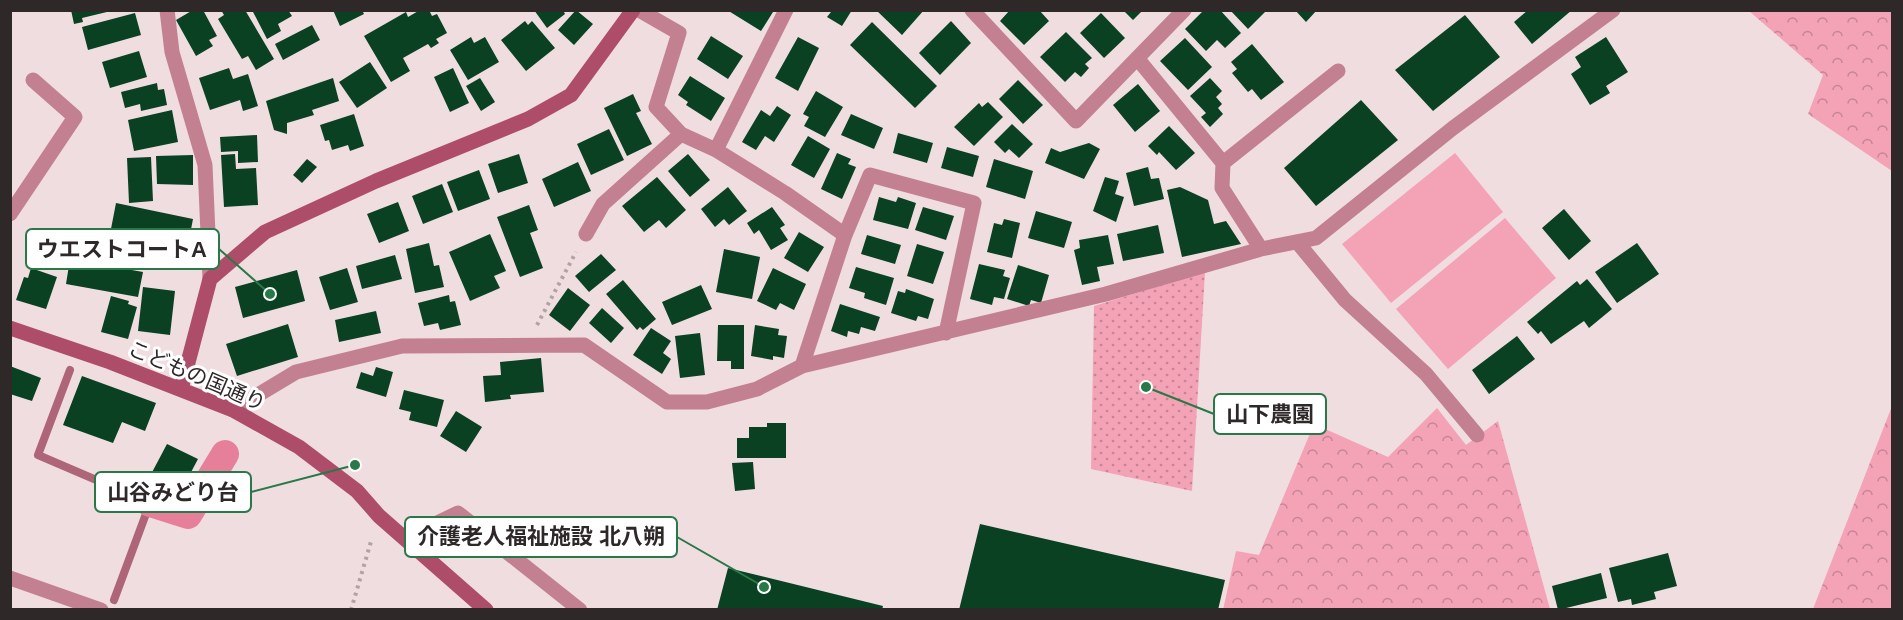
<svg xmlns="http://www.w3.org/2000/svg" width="1903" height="620" font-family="Arial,'Noto Sans JP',sans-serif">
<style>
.green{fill:#f4a2b6}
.forest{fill:url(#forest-crowns)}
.garden{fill:url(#garden-dots)}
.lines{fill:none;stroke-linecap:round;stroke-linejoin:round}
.stream{stroke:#ae6578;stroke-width:8}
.canal{stroke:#e57f9a;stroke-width:28}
.building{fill:#0a4122}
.path{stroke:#b1a2a5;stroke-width:4;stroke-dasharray:3 4.5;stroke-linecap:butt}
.lane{stroke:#c38090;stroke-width:15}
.street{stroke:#c38090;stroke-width:15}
.secondary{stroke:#ae4d6a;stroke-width:15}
.labels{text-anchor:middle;stroke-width:6;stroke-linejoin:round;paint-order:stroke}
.street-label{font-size:21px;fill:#2e2829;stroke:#fff}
.leader{fill:none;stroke:#297848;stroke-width:2}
.callout-dot{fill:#297848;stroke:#fff;stroke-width:2}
.callout{fill:#fff;stroke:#297848;stroke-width:2}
.callout-label{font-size:22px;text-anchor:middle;font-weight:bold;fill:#2e2829}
</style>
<defs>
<pattern id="forest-crowns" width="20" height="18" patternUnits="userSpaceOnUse" patternTransform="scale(1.5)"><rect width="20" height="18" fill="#f4a2b6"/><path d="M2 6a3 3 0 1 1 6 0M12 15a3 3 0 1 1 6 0" fill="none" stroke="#c68494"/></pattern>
<pattern id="garden-dots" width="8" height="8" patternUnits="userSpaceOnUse" patternTransform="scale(1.5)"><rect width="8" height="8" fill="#f4a2b6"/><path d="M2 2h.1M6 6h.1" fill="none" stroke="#c68494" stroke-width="1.8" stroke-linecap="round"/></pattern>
</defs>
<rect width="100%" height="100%" fill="#efdde0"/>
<path class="green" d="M1455 153 1503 212 1391 303 1342 244Z
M1505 218 1556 278 1448 369 1396 309Z"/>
<path class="forest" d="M1749 11H1892V171L1808 114 1823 75Z
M1892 406V609H1813Z
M1437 408 1466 445 1498 421 1550 609 1223 610 1236 551 1259 555 1314 424 1388 457Z"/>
<path class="garden" d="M1205 272 1192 491 1091 469 1094 306Z"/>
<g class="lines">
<path class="stream" d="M70 370 38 455 150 503 114 600"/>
<path class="canal" d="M150 503 188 515 225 454"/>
</g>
<path class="building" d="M71 10H111V11L82 18 83 22 74 24Z
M193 10H203L217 36 209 40 213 46 196 56 176 20Z
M221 10H245L274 59 256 70 248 56 242 59 218 19 224 15Z
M252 10H288L292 16 278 24 281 31 267 39Z
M333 10H362L364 14 340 26Z
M420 10H429L432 16 437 14 447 33 436 39 439 43 431 48 428 44 403 58 410 71 391 82 364 36 406 12 408 17Z
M534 10H563L565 14 547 28Z
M576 10 593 24 574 45 558 30Z
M727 10H770L773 12 761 31Z
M828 10H852L842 26 827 17 831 12Z
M876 10H924L902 35Z
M1010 10H1039L1049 21 1024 45 1000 21Z
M1123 10H1143L1133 20Z
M1204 10H1220L1241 33 1225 48 1217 40 1206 51 1185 29Z
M1230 10H1267L1248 29Z
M1295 10H1317L1306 22Z
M1528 10H1572L1532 44 1514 22Z
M135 13 141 35 88 50 82 27Z
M1101 13 1125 38 1104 58 1080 33Z
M1465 15 1500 57 1433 111 1395 70Z
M525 21 528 25 532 21 555 48 526 71 501 40Z
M951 21 971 43 940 75 919 53Z
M872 22 937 86 915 108 850 45Z
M312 25 320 40 283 60 275 44Z
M1066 32 1092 58 1085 64 1089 68 1081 77 1075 72 1065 82 1040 57Z
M711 36 743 56 728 79 697 59Z
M471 37 474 43 485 37 499 62 468 80 450 50Z
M798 37 819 48 798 91 775 78Z
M1606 37 1628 72 1606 86 1610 93 1590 105 1571 74 1581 67 1575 57Z
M1185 38 1212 67 1188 90 1160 61Z
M1252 44 1284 82 1261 100 1252 89 1248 92 1232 73 1237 69 1231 62Z
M139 51 147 77 110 88 102 62Z
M370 62 387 88 357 108 339 82Z
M229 68 233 79 248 74 258 106 243 111 240 100 210 110 199 78Z
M453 68 469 103 450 112 434 77Z
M690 76 725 98 711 121 686 105 688 102 678 95Z
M333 78 339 101 312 110 314 115 287 123V134L274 130 266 101Z
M480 78 495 102 481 111 466 86Z
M1210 78 1222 91 1216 97 1222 104 1218 108 1223 114 1210 127 1201 117 1206 113 1190 96Z
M1018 80 1043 105 1023 124 999 99Z
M157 83 158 90 164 89 167 105 141 111 140 104 125 108 121 92Z
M1138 84 1160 111 1135 132 1113 105Z
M816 91 843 107 825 137 804 126 809 117 803 114Z
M633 94 641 111 636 113 652 144 627 156 604 108Z
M1361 100 1398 140 1316 206 1284 168Z
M988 102 1003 117 974 146 954 127 979 103 982 107Z
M777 106 791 115 774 142 765 136 756 150 742 142 761 110 770 116Z
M172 110 178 142 134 151 128 120Z
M354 114 364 146 350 151 348 145 332 150 329 140 325 141 320 125Z
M851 114 883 128 874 149 841 135Z
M1012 124 1033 144 1019 158 1009 149 1005 153 994 142Z
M1169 126 1195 153 1176 170 1159 152 1157 155 1148 146Z
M609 129 624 160 591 175 577 144Z
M898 133 933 143 927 163 893 153Z
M257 135 258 162 238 163V151L221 152 220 137Z
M808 136 830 149 814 178 791 165Z
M1089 143 1100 149 1084 179 1045 163 1051 148 1060 152Z
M947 147 979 156 973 177 941 168Z
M837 153 851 159 848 164 856 167 842 199 821 189Z
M235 154 236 169 256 168 258 205 224 207 221 155Z
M519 154 528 183 498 193 488 164Z
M688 154 710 180 690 197 668 171Z
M193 155V185L157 184 156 156Z
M151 157 153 201 129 203 127 158Z
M307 159 317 167 302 183 293 175Z
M994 159 1033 171 1025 199 986 187Z
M578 162 591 191 554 207 542 179Z
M1148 167 1151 179 1159 178 1164 199 1134 206 1126 173Z
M479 170 490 199 458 211 447 182Z
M657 177 686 210 666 228 659 220 644 232 622 206Z
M1105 177 1119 181 1115 194 1124 197 1116 222 1093 211Z
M442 184 453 212 423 224 412 196Z
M728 187 747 211 729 225 724 219 715 227 701 209Z
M1180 187 1208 200 1214 224 1226 221 1241 244 1182 257 1167 190Z
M879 197 896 202 898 197 916 203 908 229 873 220Z
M398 202 409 231 379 243 367 214Z
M116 203 193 219 187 250 110 234Z
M529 205 538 230 530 233 543 268 520 277 497 217Z
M772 207 785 225 780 228 788 240 771 250 759 230 754 234 747 223Z
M923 207 954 216 946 240 915 230Z
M1564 209 1591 241 1569 260 1542 228Z
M1036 211 1072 222 1064 248 1028 238Z
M1004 219 1020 223 1012 258 987 252 994 223 1002 225Z
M1158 225 1164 253 1123 261 1117 234Z
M799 232 824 247 808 272 784 258Z
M490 234 506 271 494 276 500 288 470 301 449 252Z
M867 235 901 245 895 264 861 254Z
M1108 235 1114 264 1097 267 1100 281 1082 285 1074 250 1080 248 1079 240Z
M429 243 434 266 439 265 444 287 415 293 406 249Z
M1637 243 1659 274 1617 303 1595 272Z
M917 244 944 252 933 284 907 276Z
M724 249 760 257 752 299 716 292Z
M601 254 616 270 589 292 575 276Z
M395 255 402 279 362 289 356 266Z
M70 259 143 272 138 297 66 284Z
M979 264 1005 270 1003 276 1010 278 1004 299 994 297 992 305 970 299Z
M1018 265 1049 275 1041 303 1031 300 1029 306 1007 299Z
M856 267 894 278 886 305 864 298 865 293 849 288Z
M31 268 57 277 46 309 16 300 24 277 28 278Z
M347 268 358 302 330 310 319 277Z
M773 268 806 284 794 310 780 303 776 310 757 301Z
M297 270 305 301 243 318 235 287Z
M1587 279 1612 309 1589 328 1584 321 1551 344 1541 331 1538 334 1527 322 1577 281 1580 285Z
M623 280 656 319 643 330 640 327 637 330 606 294Z
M701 285 712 309 672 325 662 302Z
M143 287 175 291 170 335 138 331Z
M568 288 590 305 570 331 549 315Z
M906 289 934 299 928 319 918 316 916 321 891 313 898 291 905 293Z
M449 295 450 302 455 301 461 325 440 330 438 323 424 326 418 303Z
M111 296 129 301 128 304 137 307 128 339 101 332Z
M840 304 880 317 875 331 861 327 859 334 848 331 847 337 831 331Z
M602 308 624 328 611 343 589 323Z
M376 311 381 333 339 342 335 320Z
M288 324 298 357 237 376 226 344Z
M718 325H744V369H731V361H717Z
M755 325 779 329 778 335 787 336 784 358 773 356V360L751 356Z
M651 328 671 341 663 353 671 359 662 374 633 355Z
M700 333 705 375 680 378 675 336Z
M1517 336 1535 359 1489 394 1472 370Z
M541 358 544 392 510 395 511 399 485 402 483 376 501 375 500 362Z
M10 366 41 378 32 401 10 394Z
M376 367 393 372 386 397 356 388 361 372 373 376Z
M82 376 156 403 145 431 122 422 113 443 63 425Z
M404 390 444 400 437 427 409 420 411 412 399 409Z
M456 411 482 427 466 452 440 436Z
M767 423H786V458H737V438H749V427H767Z
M167 444 198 459 180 493 149 478Z
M753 462 755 489 735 491 732 463Z
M980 524 1225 580 1218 610H959Z
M1668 553 1677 586 1654 592 1656 599 1632 605 1631 599 1618 602 1609 568Z
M728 568 883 606 882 610H717Z
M1601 573 1607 598 1558 610 1552 586Z"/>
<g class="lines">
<path class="path" d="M537 325 576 252
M351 610 372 538"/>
<path class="lane" d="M414 547 431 526 458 513 580 610"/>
<path class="street" d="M167 10 172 52 205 165 210 279
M639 10 679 33 656 107 681 134 716 150 785 193 845 235
M972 10 1076 121 1184 10
M1137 58 1223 163 1338 71
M716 150 786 10
M1223 163 1222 188 1261 249
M10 214 75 117 33 80
M586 234 603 204 681 134
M1298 243 1345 300 1426 374 1477 435
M802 366 845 235 870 175 974 203 946 333
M233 410 296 372 402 346 584 345 667 402H707L757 389 802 366 1106 294 1261 249 1316 238 1453 128 1613 10
M10 578 101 610"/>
<path class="secondary" d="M10 328 110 362 233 410 299 447 357 491 379 516 486 610
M181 389 210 279 265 232 376 181 528 119 571 95 633 10"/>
</g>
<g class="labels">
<g class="street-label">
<text transform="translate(197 376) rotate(23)" y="7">こどもの国通り</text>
</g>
</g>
<path class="leader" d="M270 294L219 249M1146 387L1214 414M355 465L251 492M764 587L677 537"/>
<g class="callout-dot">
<circle cx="270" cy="294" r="6"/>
<circle cx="1146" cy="387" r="6"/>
<circle cx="355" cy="465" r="6"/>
<circle cx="764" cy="587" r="6"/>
</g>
<g class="callout">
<rect x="26" y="229" width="193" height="40" rx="6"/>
<rect x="1214" y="394" width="112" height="40" rx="6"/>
<rect x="95" y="472" width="156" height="40" rx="6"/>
<rect x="405" y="517" width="272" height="40" rx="6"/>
</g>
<g class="callout-label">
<text x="122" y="257">ウエストコートA</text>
<text x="1270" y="422">山下農園</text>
<text x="173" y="500">山谷みどり台</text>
<text x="541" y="544">介護老人福祉施設 北八朔</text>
</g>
<rect width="1903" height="620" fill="none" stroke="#2e2829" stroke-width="24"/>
</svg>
